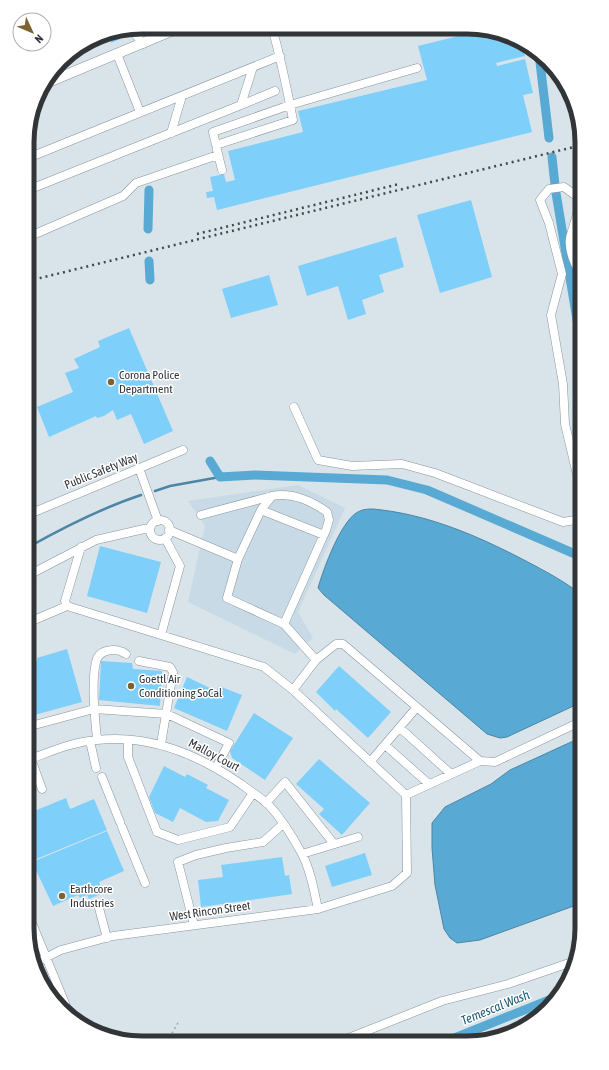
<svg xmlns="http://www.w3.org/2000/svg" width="609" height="1070" font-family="'Asap Condensed',sans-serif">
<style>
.built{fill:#c7dae5}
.water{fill:#58a9d3;stroke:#4c86a4}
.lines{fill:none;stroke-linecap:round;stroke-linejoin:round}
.stream{stroke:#4c86a4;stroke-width:2.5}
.canal{stroke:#58a9d3;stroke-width:9}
.building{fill:#7ecffa}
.minor-casing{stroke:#8a959b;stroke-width:9}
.major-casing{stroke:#8a959b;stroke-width:11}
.path{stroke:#9fa8ad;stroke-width:1.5;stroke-dasharray:2 3;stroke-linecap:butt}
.minor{stroke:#fff;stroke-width:8}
.major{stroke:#fff;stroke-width:10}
.rail{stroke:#43484b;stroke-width:2.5;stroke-dasharray:2 4;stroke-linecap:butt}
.poi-dot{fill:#7b6233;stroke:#fff;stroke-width:1.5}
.labels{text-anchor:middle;stroke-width:3;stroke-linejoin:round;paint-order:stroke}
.poi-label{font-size:12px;fill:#313538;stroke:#fff;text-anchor:start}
.street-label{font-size:12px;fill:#313538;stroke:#fff}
.water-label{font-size:13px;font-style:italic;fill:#1e5c79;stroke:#fff}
.rim{fill:none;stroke:#313538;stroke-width:5}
</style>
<rect width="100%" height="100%" fill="#d8e4ea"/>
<path class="built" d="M298 485 345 508 298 612 313 638 295 654 188 602 205 526 188 501Z"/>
<path class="water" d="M373 509C427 514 476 535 524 560 545 571 564 581 582 595V702L507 737 500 738 487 734 324 595 318 588C323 570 342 517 360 511 364 509 369 509 373 509Z
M582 737V903L480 940 457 943 450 938 444 929 435 885 432 848V823L445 807 491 784 510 770Z"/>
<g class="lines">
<path class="stream" d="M155 491 170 486 220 477
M27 548C64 527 102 508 141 495"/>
<path class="canal" d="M539 54 549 138
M552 157 555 185
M556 193 582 350
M148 229 149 190
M149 261 150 280
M210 461 220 477 255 475 387 480 427 490 582 557
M442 1043 559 996"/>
</g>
<path class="building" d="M487 29 523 46 525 56 496 63 497 66 525 59 533 93 523 95 532 132 217 210 214 197 207 198 206 192 213 191 210 177 224 174 226 182 235 180 228 151 303 132 298 111 427 80 418 46Z
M116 32 120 39 111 43 108 35 105 37 104 34Z
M471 200 492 277 440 293 417 215Z
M396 237 404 267 379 275 384 292 362 300 366 314 348 320 338 286 307 296 298 266Z
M269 275 278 305 231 318 222 289Z
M129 328 173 431 144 444 131 414 117 420 113 410 104 416 97 418 96 416 49 437 37 407 73 392 65 373 79 368 74 359 100 347 98 341Z
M100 546 161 562 147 613 87 596Z
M67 649 82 702 27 717V664L37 661V658Z
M101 661 132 663 133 669 162 671 160 706 99 700Z
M339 666 391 712 368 738 336 709 335 711 316 692Z
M187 677 216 691 219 686 242 695 227 731 174 708Z
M254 713 293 738 265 780 232 758 230 751Z
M319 759 370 803 342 835 319 814 324 809 296 784Z
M164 766 185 777 187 774 208 785 206 788 229 800 218 821 206 822 180 808 173 822 155 813 149 797Z
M66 798 70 809 94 799 107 830 34 860 27 843V814Z
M107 831 124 871 99 882 103 893 89 899 87 895 80 898 78 895 53 906 32 862Z
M365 853 372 875 332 887 325 866Z
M282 857 285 876 289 875 292 894 201 907 198 880 223 877 221 865Z"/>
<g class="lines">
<defs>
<path id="minor" d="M272 28C281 58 287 89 293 120L216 145 213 132 290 105 417 68
M131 29 143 44
M117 54 140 112
M241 105 275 91
M171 133 182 96
M217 150 222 170
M28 158 280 56
M28 190 241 105 253 67
M28 237 123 196 136 183 218 155
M294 407 318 460 352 466 402 464 435 473 563 522 582 519
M139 468 158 521
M582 496 565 424 563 384 551 315 562 274 549 223 540 200 549 189 564 187 579 198C580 212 573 225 570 238 568 251 576 267 582 277
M261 510 324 535
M27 515 183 450
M201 515 272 496
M150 530a10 10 0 1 1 20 0a10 10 0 1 1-20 0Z
M238 559 261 510 272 496C292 492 310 500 327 512L329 520 326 530 284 624
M27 576 96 540 144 529 150 530
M67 606 65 601 81 547
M27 623 67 606 161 635 180 566 165 538
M161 635 264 667 293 690 316 660 284 624 227 598 238 559 169 530
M316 660 336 644H343L480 761 406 795
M139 661 170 667 173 672 161 744
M27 727 94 709 167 714 229 743 216 768
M400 728 451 774
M97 739C95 718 91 683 96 662 99 648 117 648 126 654
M128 740V757L157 832 178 840 230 827 253 793
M90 741 96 768
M385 745 429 784
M27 748 42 789
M27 760C50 752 72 742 97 740 149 734 199 755 241 784 250 791 260 797 268 804 281 818 293 837 302 854 311 871 314 891 318 909
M480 761 495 762 582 721
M370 762 417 707
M102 777 120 822
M266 803 285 782 334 844
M122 827 145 883
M302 854 358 837
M99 908 107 938
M27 911 71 1018
M194 925 178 862 196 855 226 848 263 842 283 824
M33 964 61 950 113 936 318 909 392 886 407 873 406 795 293 690
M336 1043 442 1001 508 984 572 962"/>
<path id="major" d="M44 84 181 27"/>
</defs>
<use href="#minor" class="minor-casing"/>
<use href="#major" class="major-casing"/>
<path class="path" d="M167 1042 179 1021"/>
<use href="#minor" class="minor"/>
<use href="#major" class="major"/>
<path class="rail" d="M197 234 399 184
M28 281 582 145"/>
</g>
<g class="poi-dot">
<circle cx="111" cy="382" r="4"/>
<circle cx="131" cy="686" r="4"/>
<circle cx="62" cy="896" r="4"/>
</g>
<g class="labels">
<g class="poi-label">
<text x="119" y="379">Corona Police<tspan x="119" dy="14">Department</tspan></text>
<text x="139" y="683">Goettl Air<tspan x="139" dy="14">Conditioning SoCal</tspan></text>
<text x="70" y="893">Earthcore<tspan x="70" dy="14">Industries</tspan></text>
</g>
<g class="street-label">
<text transform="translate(101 471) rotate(-22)" y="4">Public Safety Way</text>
<text transform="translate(214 755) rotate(28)" y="4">Malloy Court</text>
<text transform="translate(210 911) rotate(-8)" y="4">West Rincon Street</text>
</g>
<g class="water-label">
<text transform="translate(495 1007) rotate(-22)" y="5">Temescal Wash</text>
</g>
</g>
<path d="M0 0H609V1070H0ZM142 34H467A108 108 0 0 1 575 142V928A108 108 0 0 1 467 1036H142A108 108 0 0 1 34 928V142A108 108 0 0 1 142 34Z" fill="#fff" fill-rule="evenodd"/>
<path class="rim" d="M142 34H467A108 108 0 0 1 575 142V928A108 108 0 0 1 467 1036H142A108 108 0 0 1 34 928V142A108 108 0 0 1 142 34Z"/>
<g transform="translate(32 32) rotate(134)"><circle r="19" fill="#ffffff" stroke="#adaeaf"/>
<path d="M0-3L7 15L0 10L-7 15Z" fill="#7b6233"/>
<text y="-6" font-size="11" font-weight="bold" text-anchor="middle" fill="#313538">N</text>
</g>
</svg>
